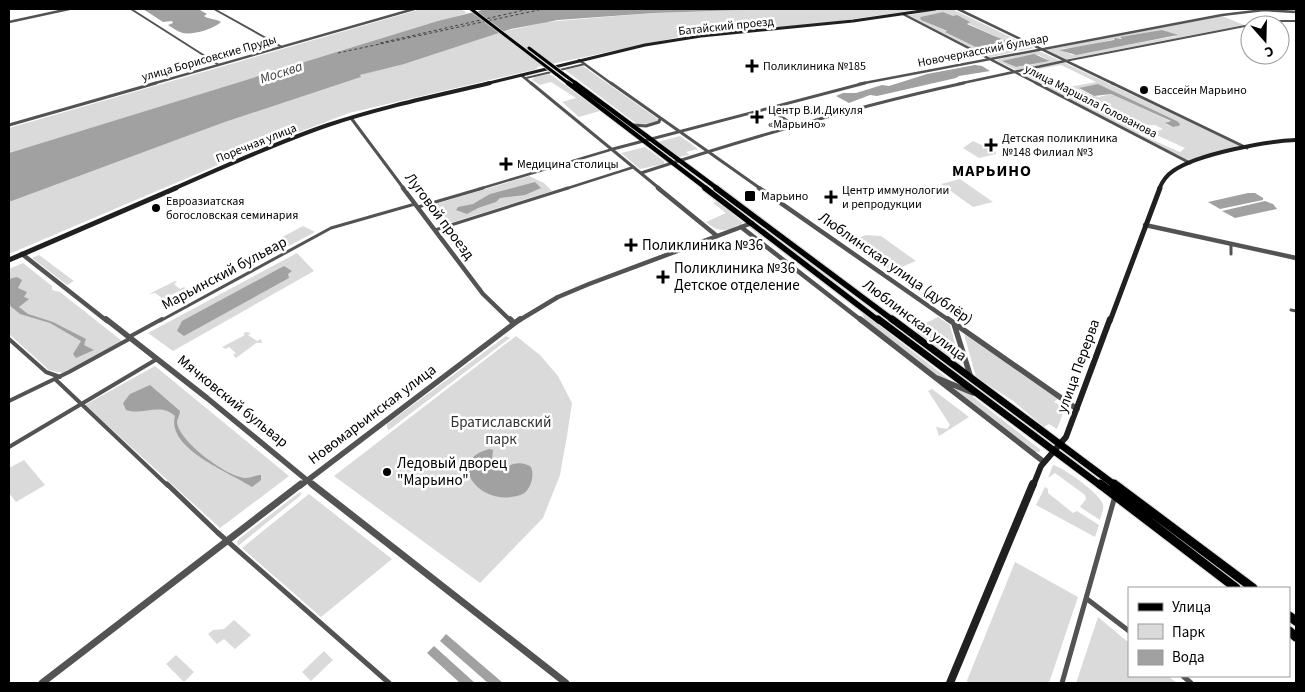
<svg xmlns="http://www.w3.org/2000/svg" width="1305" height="692" font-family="'Source Sans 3',sans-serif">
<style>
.green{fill:#dadada;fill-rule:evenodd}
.water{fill:#a1a1a1}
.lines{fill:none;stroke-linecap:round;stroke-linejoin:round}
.ferry{stroke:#424242;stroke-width:1;stroke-dasharray:3 2.5;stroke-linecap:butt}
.primary-far4-casing{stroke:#dbdbdb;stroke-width:4.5}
.primary-far3-casing{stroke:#dbdbdb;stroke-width:6}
.primary-far2-casing{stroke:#dbdbdb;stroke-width:8}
.primary-far1-casing{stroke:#dbdbdb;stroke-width:9}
.primary-casing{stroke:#dbdbdb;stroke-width:11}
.minor-far4{stroke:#535353;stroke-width:2}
.minor-far3{stroke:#535353;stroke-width:2.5}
.minor-far2{stroke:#535353;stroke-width:3}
.minor-far1{stroke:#535353;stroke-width:4}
.minor{stroke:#535353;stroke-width:5}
.tertiary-far4{stroke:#535353;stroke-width:2.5}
.tertiary-far3{stroke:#535353;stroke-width:3}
.tertiary-far2{stroke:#535353;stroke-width:4.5}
.tertiary-far1{stroke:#535353;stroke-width:5.5}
.tertiary{stroke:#535353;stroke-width:7}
.secondary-far4{stroke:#202020;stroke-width:3}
.secondary-far3{stroke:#202020;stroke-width:4}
.secondary-far2{stroke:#202020;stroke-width:5}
.secondary-far1{stroke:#202020;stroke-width:6}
.secondary{stroke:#202020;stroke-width:8}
.primary-far4{stroke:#000;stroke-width:3}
.primary-far3{stroke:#000;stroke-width:4.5}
.primary-far2{stroke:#000;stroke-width:5.5}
.primary-far1{stroke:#000;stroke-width:7}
.primary{stroke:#000;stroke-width:9}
.primary-bridge-casing{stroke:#dbdbdb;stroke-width:4.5;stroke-linecap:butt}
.primary-bridge{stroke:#000;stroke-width:3}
.poi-dot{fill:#000;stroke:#fff;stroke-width:2}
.labels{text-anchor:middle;stroke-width:5;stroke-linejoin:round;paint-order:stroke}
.far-street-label{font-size:12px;fill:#000;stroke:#fff}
.far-poi-label{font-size:12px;fill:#000;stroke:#fff;text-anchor:start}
.far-water-label{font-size:14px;font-style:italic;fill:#424242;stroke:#fff}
.street-label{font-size:15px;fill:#000;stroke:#fff}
.poi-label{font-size:15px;fill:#000;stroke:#fff;text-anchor:start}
.park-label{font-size:15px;fill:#313131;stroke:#fff}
.far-district-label{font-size:16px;font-weight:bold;letter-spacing:1px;fill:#000;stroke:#fff}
</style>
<rect width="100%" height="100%" fill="#fff"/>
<path class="green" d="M421 9H461L467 13 9 153V128Z
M768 9H922L833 22 679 37 537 67V69L349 113 260 147 9 254V202L225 122 361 77 357 76 374 71 497 33 545 22 654 13Z
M942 9H952L1034 48 991 57 986 56 908 15ZM943 12 993 35 1013 47 989 51 926 22 920 17Z
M1222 16 1244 25 1069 59H1064L1045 50ZM1162 30 1177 36 1072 55 1060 49 1086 46 1132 35 1136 39H1146L1145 37 1137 35Z
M1039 51 1061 61 1016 70 995 60ZM1039 55 1050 61 1018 67H1015L1008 60Z
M1063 62 1238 145 1239 147 1189 160 1185 159 1022 74 1039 70 1069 87 1096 82 1061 65 1039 69 1036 68ZM1098 84 1177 121 1179 126 1173 127 1165 124 1172 122 1111 94 1099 97 1090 95 1079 89ZM1144 125H1155L1163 129 1152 133 1185 148 1180 152 1139 134 1141 133 1136 130 1141 128 1139 127Z
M583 66 658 119V121L650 125H638L565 70Z
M549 74 554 77 600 111 579 117 562 102 576 98 551 82 540 85 532 80 535 77Z
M680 136 698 149 686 152 690 155 679 157 658 142Z
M973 141 996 152V154L979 158 963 148Z
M645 147 664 161V164L640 169 621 153Z
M529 176 544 183 552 191 447 224 432 205Z
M960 179 993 202 973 207 941 184Z
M716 202 719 203 743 223C727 231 720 234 706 222L726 213 713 203Z
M303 226 315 232 285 248 273 242Z
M866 235 881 236 916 261 892 271 850 241Z
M297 253 314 271 173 351 148 333Z
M39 255 74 281 67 285 32 258Z
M23 263 52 286V290L60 292 122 341 63 373 49 370 9 334V269Z
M175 281 177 282 174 284 180 289 184 287 187 289 181 293 179 291 167 297 169 299 161 302 158 300 162 298 155 293 149 294Z
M862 312 956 385 934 374 864 319Z
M938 317 950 325 961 367 916 334V328Z
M246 332 251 333 248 335 257 341 261 339 262 343H256L236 358 233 355 236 353 229 347 226 349 222 347 245 335 243 334Z
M964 334 1058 399 1054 402 1065 408 1057 429 1049 424 1044 427 1013 401 976 377Z
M506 336 510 338 389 430 387 428V424Z
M516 336 540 355 558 376 572 403 567 436 560 475 543 518 480 583 334 476Z
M155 366 289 476 220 528 85 405Z
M950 385 972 396 1041 450 1039 452H1035Z
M932 389 969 417 939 436 936 427 947 429 950 425 928 391Z
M24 460 45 485 16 502 9 493V468Z
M1053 465C1063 467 1102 495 1103 505 1104 509 1101 516 1100 520L1080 507 1086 499 1085 495 1055 473 1048 478Z
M1045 487 1048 489V493L1073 513 1077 511 1099 525 1095 537 1036 505Z
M300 492 301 495 238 546 237 542 240 538Z
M309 494 392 559 321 617 242 548Z
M1015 562 1078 597 1049 683H966Z
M1098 617 1129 643V676H1168L1177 683H1076Z
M234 620 251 635 235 649 224 639 217 644 208 634 213 630 224 629Z
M324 651 333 660 311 681 302 672Z
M176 655 194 672 184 682 166 664Z"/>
<path class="water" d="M143 9H198L207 14 204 16C209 20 215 18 221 22 214 29 193 35 183 33 178 32 173 28 168 25L173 23 172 21 163 22Z
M486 9H768L654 13 558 20 511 29 404 64 360 75 361 77 225 122 9 202V153L438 21Z
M943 12 953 16 957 15 970 22 967 24 1006 41V44L1013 47 982 50 945 32 947 31 921 20 920 17Z
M1162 30 1178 35 1076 55 1059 50 1114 40 1115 38 1122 39 1120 37Z
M1034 54 1050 61 1016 67 1002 61Z
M975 65 982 66 990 71 959 76 956 78 877 96 870 95 849 103 836 96 843 93H856L882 85 889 86 927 74Z
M1098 84 1177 121 1180 124 1179 126 1173 127 1165 123 1171 121 1111 94 1094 96 1079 88Z
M535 182 541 188 525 195 500 198 496 202 478 208 467 214 456 210 458 207 473 204 490 194Z
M1248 193H1255L1263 198V200L1220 209 1208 202Z
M1265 201 1273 204 1277 209 1235 218 1222 211Z
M284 266 292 271 288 274 289 278 184 336 177 331 182 321Z
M17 277 22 280 18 288 27 292 24 297 29 299 19 307 28 314 53 322 84 338 86 339 84 345 94 350 76 358 73 354 81 341 50 323 20 314 9 305V279Z
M150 385 180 411C180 415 177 419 177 422 178 441 228 478 246 478 251 478 256 475 261 475V480L252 487C232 473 166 449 175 416 160 402 143 416 126 410L123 403 130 394Z
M489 449 493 450 492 459 497 464 506 468C513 462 524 462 531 467 534 474 532 483 528 489 524 495 518 496 511 497 476 502 447 460 489 449Z
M446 634 503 683H488L440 641Z
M434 646 475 683H460L427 653Z"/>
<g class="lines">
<path class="ferry" d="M380 43 529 9
M338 53 543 9"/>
<defs>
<path id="primary-far4" d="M562 73 577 84
M556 74 569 84"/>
<path id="primary-far3" d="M568 83 707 189
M575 83 718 189"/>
<path id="primary-far2" d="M705 188 879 321
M716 188 894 321"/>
<path id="primary-far1" d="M878 319 1101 486
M892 319 1116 486"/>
<path id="primary" d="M1100 484 1236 588
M1114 484 1253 588
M1289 616 1296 621
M1289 631 1296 637"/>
</defs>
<use href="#primary-far4" class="primary-far4-casing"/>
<use href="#primary-far3" class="primary-far3-casing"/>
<use href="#primary-far2" class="primary-far2-casing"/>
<use href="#primary-far1" class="primary-far1-casing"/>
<use href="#primary" class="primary-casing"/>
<path class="minor-far4" d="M131 9 219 65
M214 9 282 47
M1251 25 1273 21H1296
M1065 61 1250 25
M526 78 585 64"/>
<path class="minor-far3" d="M479 189 613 149
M565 189 634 167"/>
<path class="minor-far2" d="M418 207 483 188
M435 230 568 188
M1231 244V254
M1291 310 1296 311
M160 321 331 228 415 204"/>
<path class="minor-far1" d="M129 337 162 319
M9 339 46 372 60 377
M55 379 168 486
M9 401 69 372 131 338
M9 447 157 359"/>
<path class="minor" d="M167 484 217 532 389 683
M1087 599 1129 631
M1183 676 1191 683
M1062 683 1115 496"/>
<path class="tertiary-far4" d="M958 9 1114 84
M903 14 1038 84
M9 22 69 9
M579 60 612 84
M521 75 532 84
M152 84 414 9
M859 84 1222 15 1264 10 1296 12
M958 84 1065 61"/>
<path class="tertiary-far3" d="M531 83 660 189
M611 83 761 189
M1036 83 1190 163
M1112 83 1247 148
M770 109 793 125
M351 118 404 189
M9 125 156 83
M633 125 646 126 659 122 660 119
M613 149 865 83
M641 173C749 138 853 107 964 83"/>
<path class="tertiary-far2" d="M403 188 483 294 511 321
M658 188 717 236
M759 188 950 321
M1145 225 1296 258
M741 227 862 321
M22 254 107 321
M518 321 558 297 589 284 752 223"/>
<path class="tertiary-far1" d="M106 319 207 398 314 486
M510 319 514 323
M860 319 1044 462
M948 319 1077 409
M954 324 971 378
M937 378 973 393
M300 486 520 319"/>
<path class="tertiary" d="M312 484 566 683
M42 683 301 484"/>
<path class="secondary-far4" d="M485 84 645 45 701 36 853 21 935 9"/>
<path class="secondary-far3" d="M173 189C224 167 275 143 328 125 381 107 436 96 490 83
M1159 189C1162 182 1167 175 1173 171 1197 154 1267 141 1296 140"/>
<path class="secondary-far2" d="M9 260 176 188
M1110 321 1160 188"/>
<path class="secondary-far1" d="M1033 486 1041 466 1066 437 1110 319"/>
<path class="secondary" d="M950 683 1033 484"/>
<use href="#primary-far4" class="primary-far4"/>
<use href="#primary-far3" class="primary-far3"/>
<use href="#primary-far2" class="primary-far2"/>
<use href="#primary-far1" class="primary-far1"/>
<use href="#primary" class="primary"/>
<defs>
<path id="primary-bridge" d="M471 9 556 74
M529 48 562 73"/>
</defs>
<use href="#primary-bridge" class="primary-bridge-casing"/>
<use href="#primary-bridge" class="primary-bridge"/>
</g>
<g class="poi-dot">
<path d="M749.5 58.5h5v5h5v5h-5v5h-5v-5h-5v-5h5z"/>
<circle cx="1144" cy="90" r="5"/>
<path d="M754.5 109.5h5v5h5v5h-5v5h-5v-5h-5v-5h5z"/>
<path d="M988.5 137.5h5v5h5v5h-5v5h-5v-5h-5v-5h5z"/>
<path d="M503.5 156.5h5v5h5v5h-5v5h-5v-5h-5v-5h5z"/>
<rect x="744" y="190" width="12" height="12" rx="2.5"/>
<path d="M828.5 189.5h5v5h5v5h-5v5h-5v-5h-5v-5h5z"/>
<circle cx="156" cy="208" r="5"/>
<path d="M628.5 237.5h5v5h5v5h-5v5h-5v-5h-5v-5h5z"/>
<path d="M660.5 269.5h5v5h5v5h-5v5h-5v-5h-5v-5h5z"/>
<circle cx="387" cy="472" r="5"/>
</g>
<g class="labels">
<g class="far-street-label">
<text transform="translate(726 26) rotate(-6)" y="4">Батайский проезд</text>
<text transform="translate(983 50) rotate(-11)" y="4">Новочеркасский бульвар</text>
<text transform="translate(209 58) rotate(-16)" y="4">улица Борисовские Пруды</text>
<text transform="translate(1091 101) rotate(27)" y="4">улица Маршала Голованова</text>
<text transform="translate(256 143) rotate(-22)" y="4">Поречная улица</text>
</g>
<g class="far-poi-label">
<text x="763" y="70">Поликлиника №185</text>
<text x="1154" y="94">Бассейн Марьино</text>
<text x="768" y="114">Центр В.И.Дикуля<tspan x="768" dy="14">«Марьино»</tspan></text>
<text x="1002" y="142">Детская поликлиника<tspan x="1002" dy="14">№148 Филиал №3</tspan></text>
<text x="517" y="168">Медицина столицы</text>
<text x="842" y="194">Центр иммунологии<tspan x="842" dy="14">и репродукции</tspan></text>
<text x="761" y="200">Марьино</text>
<text x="166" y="205">Евроазиатская<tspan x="166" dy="14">богословская семинария</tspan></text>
</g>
<g class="far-water-label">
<text transform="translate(281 72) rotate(-18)" y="5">Москва</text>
</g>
<g class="street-label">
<text transform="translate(440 216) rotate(53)" y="5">Луговой проезд</text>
<text transform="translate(896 268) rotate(35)" y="5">Люблинская улица (дублёр)</text>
<text transform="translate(224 273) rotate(-28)" y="5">Марьинский бульвар</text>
<text transform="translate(915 320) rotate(37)" y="5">Люблинская улица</text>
<text transform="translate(1078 366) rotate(-70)" y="5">улица Перерва</text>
<text transform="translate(233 401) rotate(39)" y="5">Мячковский бульвар</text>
<text transform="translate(372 414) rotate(-37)" y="5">Новомарьинская улица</text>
</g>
<g class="poi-label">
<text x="642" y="250">Поликлиника №36</text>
<text x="674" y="273">Поликлиника №36<tspan x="674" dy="17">Детское отделение</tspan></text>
<text x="397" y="468">Ледовый дворец<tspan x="397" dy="17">"Марьино"</tspan></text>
</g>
<g class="park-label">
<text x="501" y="427">Братиславский<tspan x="501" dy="17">парк</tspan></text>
</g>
<g class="far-district-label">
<text x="992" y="176">МАРЬИНО</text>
</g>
</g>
<rect width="1305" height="692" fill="none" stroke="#000000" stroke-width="20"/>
<rect x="1128" y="587" width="162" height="90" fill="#ffffff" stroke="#999999"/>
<rect x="1138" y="603" width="25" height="8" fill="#000000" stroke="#999999"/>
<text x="1172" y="612" font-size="15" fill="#000000">Улица</text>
<rect x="1138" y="624" width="25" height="15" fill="#dadada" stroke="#999999"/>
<text x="1172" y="637" font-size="15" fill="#000000">Парк</text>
<rect x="1138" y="650" width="25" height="15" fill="#a1a1a1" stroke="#999999"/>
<text x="1172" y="662" font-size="15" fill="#000000">Вода</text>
<g transform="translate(1265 40) rotate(160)"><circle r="24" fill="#ffffff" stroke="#999999"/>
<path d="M0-4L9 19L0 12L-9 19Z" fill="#000000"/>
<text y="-8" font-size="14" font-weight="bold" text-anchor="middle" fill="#000000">С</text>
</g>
</svg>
